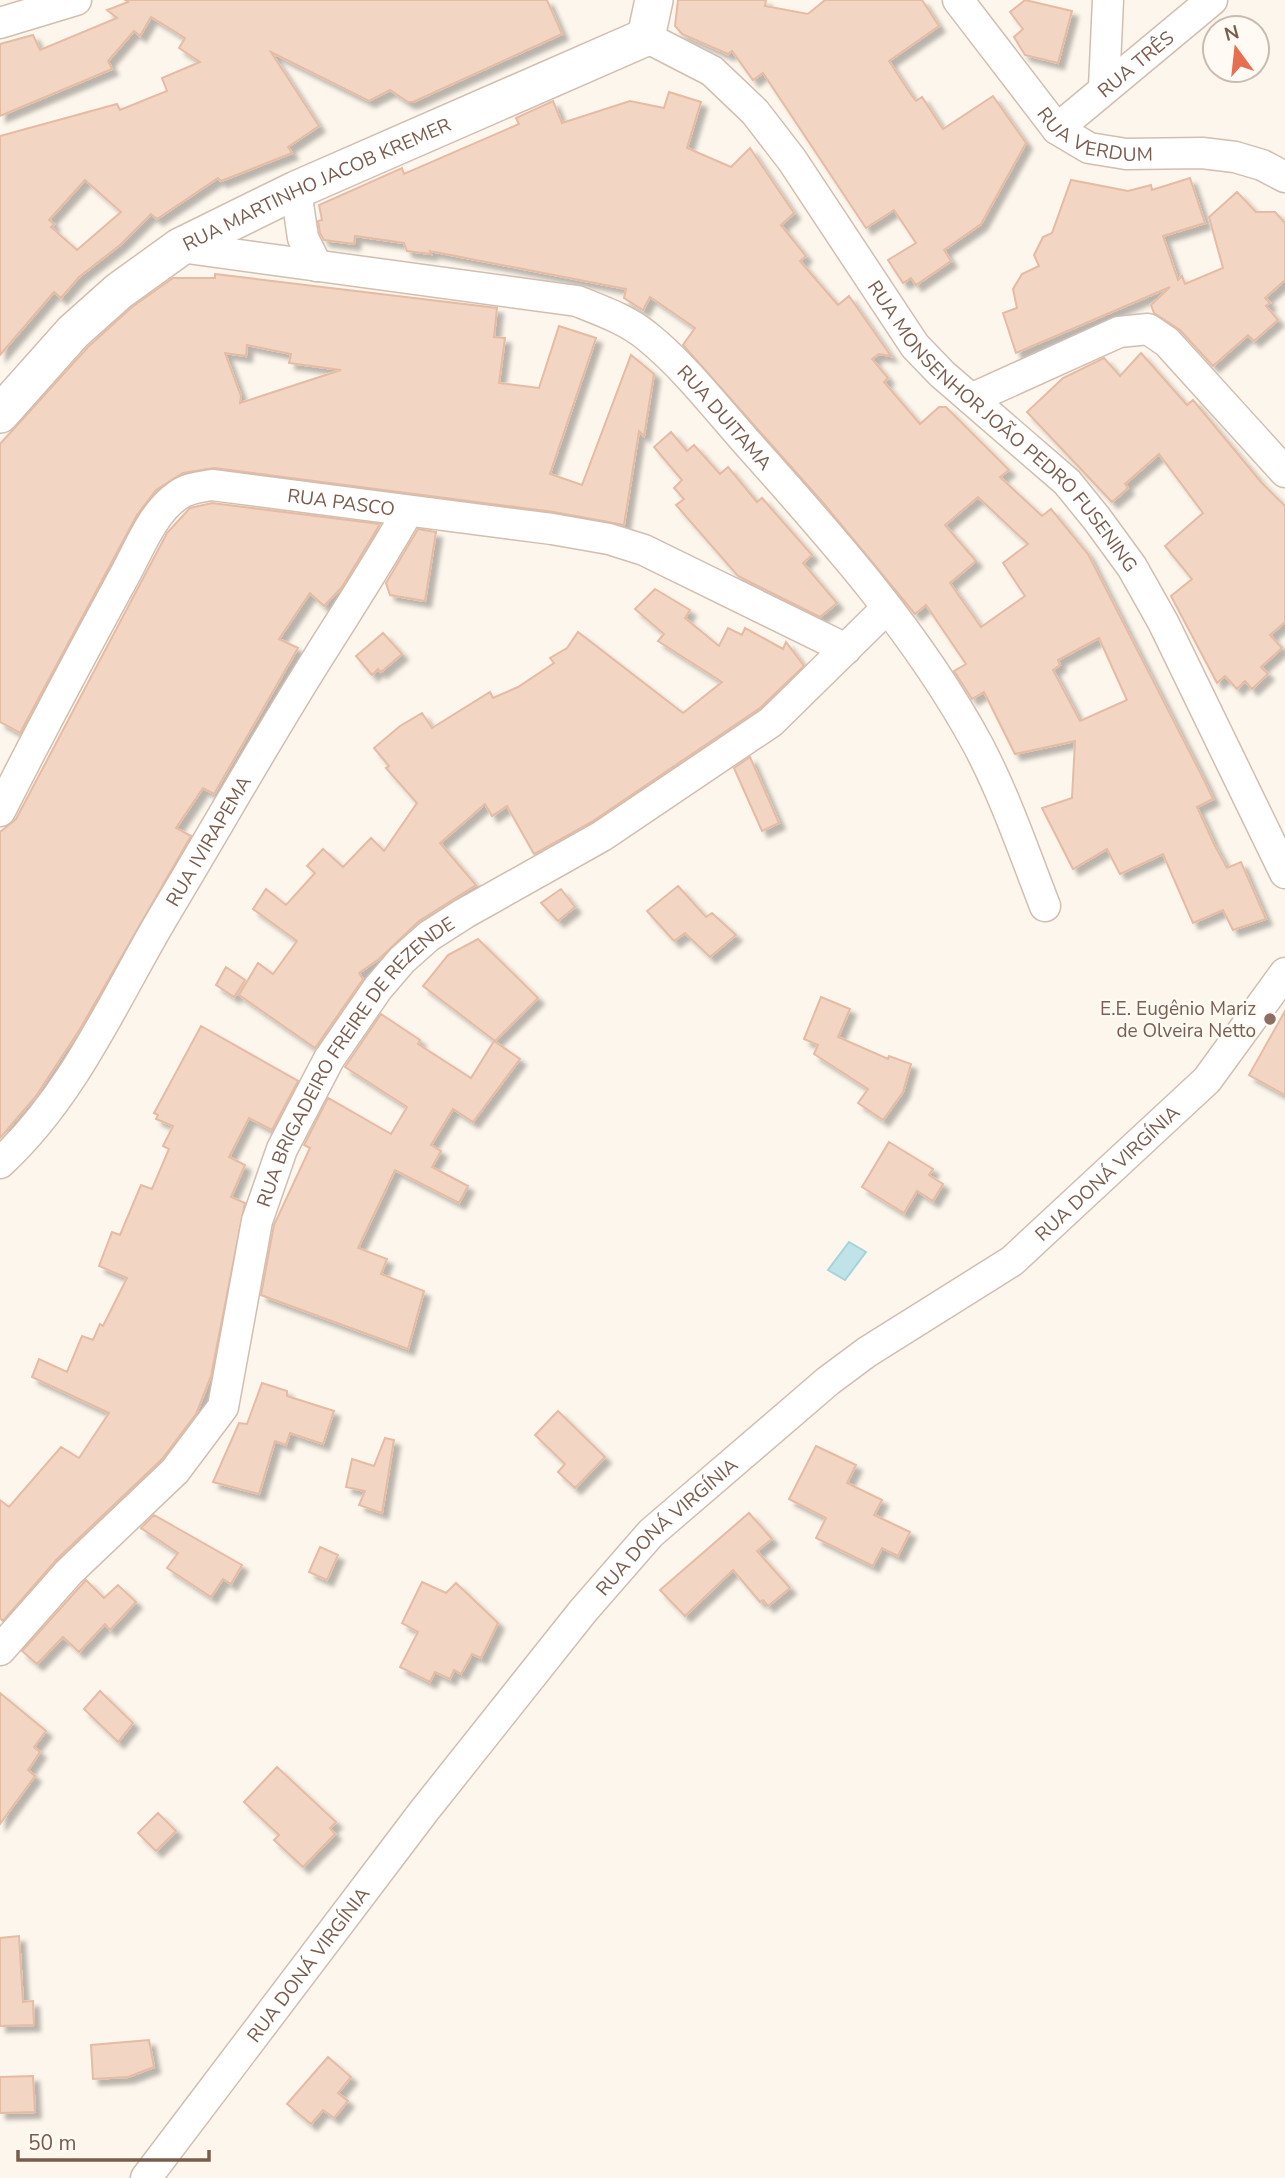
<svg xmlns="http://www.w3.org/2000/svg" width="1285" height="2178" font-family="'Nunito Sans',sans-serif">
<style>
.water{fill:#bfe3e8;stroke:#a5d3da;stroke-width:2}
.building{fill:#f3d5c3;stroke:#e6bba3;stroke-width:2;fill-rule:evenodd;filter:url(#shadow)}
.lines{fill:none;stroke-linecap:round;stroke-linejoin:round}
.minor-casing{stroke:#d1beb0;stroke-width:33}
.tertiary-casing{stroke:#d1beb0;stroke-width:40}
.minor{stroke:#fff;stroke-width:30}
.tertiary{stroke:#fff;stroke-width:37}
.education-dot{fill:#8d6e63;stroke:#fffaf3;stroke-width:2.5}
.labels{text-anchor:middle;stroke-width:5;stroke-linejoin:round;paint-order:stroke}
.street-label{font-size:19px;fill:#7a5c4d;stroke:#fffaf3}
.education-label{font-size:19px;fill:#785e54;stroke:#fffaf3;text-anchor:end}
</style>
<defs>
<filter id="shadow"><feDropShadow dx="6" dy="6" stdDeviation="2" flood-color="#0004"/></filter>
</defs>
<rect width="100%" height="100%" fill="#fdf6ec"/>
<path class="water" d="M849 1242 866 1252 845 1280 828 1270Z"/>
<path class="building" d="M125 0H547L562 34 413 102H408L390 90 369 101 271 52 319 126 288 147 292 153 221 181 218 178 157 219 151 214 120 245 79 277 61 298 54 292 0 355V136L117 104 120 110 167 91 162 78 200 62 179 48 185 38 151 17 140 36 134 31 108 61 112 69 0 116V44L33 35 40 50 117 18 107 10 128 2ZM85 180 121 212 77 250 51 227 54 224 49 220Z
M678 0H766L765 6 808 14 825 0H922L939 26 889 61 910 93 916 101 922 97 943 129 993 96 1026 143 981 224 944 250 951 261 916 285 911 278 903 283 888 260 916 243 894 210 866 228 763 73 753 80 732 51 728 54 682 34 675 26Z
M1025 0 1072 11 1058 63 1025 55 1014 37 1023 29 1010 12Z
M669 92 701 102 687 148 731 167 750 148 794 213 781 225 806 256 800 261 838 305 849 296 891 356 879 354 872 359 888 378 884 382 920 424 939 407H946L1009 470 1000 477 1042 516 1051 509 1088 554 1204 780 1213 799 1197 807 1214 844 1227 868 1241 862 1266 919 1233 930 1223 910 1193 923 1163 854 1120 874 1107 849 1073 869 1042 808 1072 798 1075 741 1015 754 984 692 972 699 954 671 966 664 926 605 915 614 825 505 683 345 695 328 650 297 643 310 624 298 626 289 430 251 431 254 407 251 404 243 355 236 354 244 324 240 320 233 318 221 322 220 319 205 402 168 404 174 519 124 516 118 553 101 562 123 630 101 664 108ZM978 497 1028 544 1003 563 1025 596 981 627 950 583 976 561 945 525ZM1099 638 1127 700 1080 721 1053 670 1060 665 1058 660Z
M1190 178 1205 223 1163 236 1178 280 1182 276 1185 284 1223 268 1209 217 1237 192 1256 212H1275L1285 223V280L1265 298 1270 303 1266 306 1278 320 1254 341 1248 335 1213 366 1180 330 1154 313 1151 305 1170 287 1016 353 1003 313 1017 308 1013 289 1022 274 1039 266 1034 255 1043 237 1052 233 1071 180 1128 191 1151 185 1152 190Z
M215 274 497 308 494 337 505 338 499 383 539 388 559 326 596 338 550 474 582 485 631 355 654 374 644 436 639 431 624 525 554 512 214 468 183 473 156 490 137 515 20 733 0 722V444L88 347 132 307 173 278H215ZM247 345 291 354 289 363 341 370 240 403 241 396 225 353 246 356Z
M1141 353 1187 405 1193 400 1261 482 1285 506V622L1270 635 1282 648 1261 667 1268 674 1252 689 1245 681 1237 689 1225 676 1217 683 1171 596 1192 579 1165 546 1203 513 1159 454 1125 484 1128 488 1112 502 1027 412 1063 378 1104 358 1120 376Z
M671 432 687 451 694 445 720 474 728 467 757 502 762 498 812 555 803 563 837 603 820 617 738 576 676 505 684 499 674 488 682 480 654 447Z
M212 503 380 524 342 587 324 606 310 593 279 639 298 648 214 794 203 788 176 828 191 836 80 1029 36 1096 0 1138V832L16 819 167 533 190 508Z
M418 529 436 532 425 601 390 595 386 583Z
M655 589 690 610 685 618 719 646 728 628 742 635 745 628 783 649 786 642 804 666 760 708 593 821 534 854 507 806 492 816 485 804 440 843 476 885 419 921 379 959 359 973 363 979 315 1048 239 995 258 963 273 974 297 941 253 909 266 889 286 905 315 873 307 866 323 849 343 867 371 838 384 851 417 803 386 768 389 766 374 748 400 726 422 713 432 728 490 692 493 698 518 687 554 663 550 658 567 648 578 632 683 713 722 682 658 641 664 634 635 609Z
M383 633 402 654 381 672 378 669 372 675 356 656Z
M750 757 779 823 762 831 734 768Z
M678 886 706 917 712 913 736 935 710 957 685 933 674 941 647 911Z
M561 889 575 907 558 921 541 903Z
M478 939 538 998 495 1041 423 986 448 955Z
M226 967 245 980 234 997 216 985Z
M821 997 850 1009 838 1037 888 1059 889 1056 911 1064 903 1092 883 1120 858 1103 868 1089 814 1054 818 1045 804 1039Z
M1285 1011V1095L1249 1075Z
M381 1014 420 1040 418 1044 471 1078 494 1041 520 1059 473 1122 453 1109 431 1145 441 1151 432 1167 468 1186 459 1203 395 1170 358 1248 387 1259 381 1274 424 1291 408 1349 261 1295 274 1225 310 1148 304 1145 328 1098 391 1134 407 1107 345 1067Z
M201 1026 298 1081 272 1130 249 1118 229 1157 245 1165 231 1197 245 1203 211 1376 196 1414 162 1459 57 1559 3 1621 0 1618V1500L9 1507 61 1447 79 1458 109 1413 32 1377 39 1359 67 1372 82 1336 93 1340 100 1324 103 1326 127 1278 99 1266 112 1232 120 1235 141 1185 152 1189 169 1149 163 1146 173 1126 156 1119 158 1115 154 1113Z
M889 1142 933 1169 929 1175 943 1184 933 1201 917 1191 904 1213 862 1187Z
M262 1383 287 1391V1396L334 1411 323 1444 290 1433 286 1445 275 1441 259 1494 213 1482 239 1423 247 1424Z
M558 1411 605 1457 575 1488 558 1472 565 1464 535 1435Z
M385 1438 394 1440 382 1513 359 1505 365 1491 346 1487 352 1459 374 1466Z
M816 1446 856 1465 847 1483 882 1500 874 1515 910 1532 898 1556 882 1548 873 1566 816 1538 826 1518 789 1499Z
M749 1513 772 1539 757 1551 790 1588 768 1606 763 1600 760 1602 733 1570 685 1616 660 1590Z
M154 1515 242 1565 231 1584 223 1579 211 1597 167 1568 178 1553 141 1528Z
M320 1547 338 1555 327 1580 309 1572Z
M86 1580 104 1598 118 1585 136 1602 110 1630 105 1624 79 1652 63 1637 37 1664 22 1651Z
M422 1582 446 1593 456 1583 498 1623 481 1658 472 1654 461 1674 454 1670 450 1679 435 1672 430 1682 400 1667 418 1632 402 1623Z
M100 1691 133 1723 118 1742 84 1709Z
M0 1693 46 1731 34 1747 40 1752 28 1770 35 1776 0 1824Z
M277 1767 336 1822 330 1828 335 1834 303 1867 274 1840 279 1835 244 1802Z
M158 1813 176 1831 156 1851 138 1833Z
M19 1936 23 2002 33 2001 34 2025 0 2026V1938Z
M149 2040 154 2067 128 2077 93 2079 91 2045Z
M328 2057 351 2077 338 2093 348 2101 334 2118 323 2110 311 2124 287 2104Z
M33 2076 35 2112 0 2113V2077Z"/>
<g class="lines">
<defs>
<g id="minor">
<path id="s1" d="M958 0 1057 129 1089 148 1126 154 1202 153 1235 157 1262 165 1285 177"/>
<path d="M0 23 76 0"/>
<path id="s2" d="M646 37 712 71 755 112 792 160 915 346 942 374 1067 482 1097 519 1132 567 1163 622 1285 873"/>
<path d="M1104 87 1108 0"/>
<path id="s3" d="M1057 129 1212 0"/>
<path d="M296 190 303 238 317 266"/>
<path id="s4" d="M180 247 577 301C602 311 628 320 648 337 686 368 717 409 750 446 833 539 918 634 978 745 1005 796 1024 852 1045 906"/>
<path d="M971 399 1119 332 1148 329 1167 342 1285 472"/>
<path id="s5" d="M0 811C39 734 80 657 122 580 137 554 151 514 177 496 187 488 200 487 212 485L552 529 609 539 644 550 846 649"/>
<path id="s6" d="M0 1163C75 1094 115 997 166 912 217 827 266 740 319 656 349 608 380 561 408 511"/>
<path id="s7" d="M0 1650 69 1572 175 1471 223 1407 257 1221 282 1149 329 1059 378 988 402 960 429 936 465 913 602 836 771 722 887 608"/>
<path id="s8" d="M146 2178 424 1811 583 1611 651 1533 828 1381 867 1352 1012 1261 1207 1080 1285 973"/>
</g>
<g id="tertiary">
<path id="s9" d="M0 414 73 332 119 291 180 247 296 190 646 37 654 0"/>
</g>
</defs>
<use href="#minor" class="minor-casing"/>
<use href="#tertiary" class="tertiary-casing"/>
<use href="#minor" class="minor"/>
<use href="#tertiary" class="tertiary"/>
</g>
<circle class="education-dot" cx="1270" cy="1019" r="7"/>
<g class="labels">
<g class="street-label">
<text dy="7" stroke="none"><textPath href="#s3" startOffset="102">RUA TRÊS</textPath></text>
<text dy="7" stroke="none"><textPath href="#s1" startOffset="201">RUA VERDUM</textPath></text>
<text dy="7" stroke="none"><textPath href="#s9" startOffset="397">RUA MARTINHO JACOB KREMER</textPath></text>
<text dy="7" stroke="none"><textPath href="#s4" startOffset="592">RUA DUITAMA</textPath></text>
<text dy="7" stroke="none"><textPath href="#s2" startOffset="536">RUA MONSENHOR JOÃO PEDRO FUSENING</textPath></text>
<text dy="7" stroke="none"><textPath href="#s5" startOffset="530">RUA PASCO</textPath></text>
<text dy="7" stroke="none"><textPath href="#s6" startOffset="385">RUA IVIRAPEMA</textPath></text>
<text dy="7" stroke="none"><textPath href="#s7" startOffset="710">RUA BRIGADEIRO FREIRE DE REZENDE</textPath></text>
<text dy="7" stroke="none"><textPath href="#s8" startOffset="1402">RUA DONÁ VIRGÍNIA</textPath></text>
<text dy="7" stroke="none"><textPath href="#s8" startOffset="835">RUA DONÁ VIRGÍNIA</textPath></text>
<text dy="7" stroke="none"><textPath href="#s8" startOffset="268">RUA DONÁ VIRGÍNIA</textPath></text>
</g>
<g class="education-label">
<text x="1256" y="1015">E.E. Eugênio Mariz<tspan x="1256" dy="22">de Olveira Netto</tspan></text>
</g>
</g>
<g transform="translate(1236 49) rotate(345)"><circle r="33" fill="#fffaf3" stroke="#cabbb1" stroke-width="2"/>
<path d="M0-5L12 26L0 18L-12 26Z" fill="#e76f51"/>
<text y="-10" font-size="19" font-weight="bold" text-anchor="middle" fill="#7a5c4d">N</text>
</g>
<path d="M18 2150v10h191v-10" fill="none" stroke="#7a5c4d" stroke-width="3.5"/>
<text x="28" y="2150" font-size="21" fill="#7a5c4d" stroke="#fffaf3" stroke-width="5" paint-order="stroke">50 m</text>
</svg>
